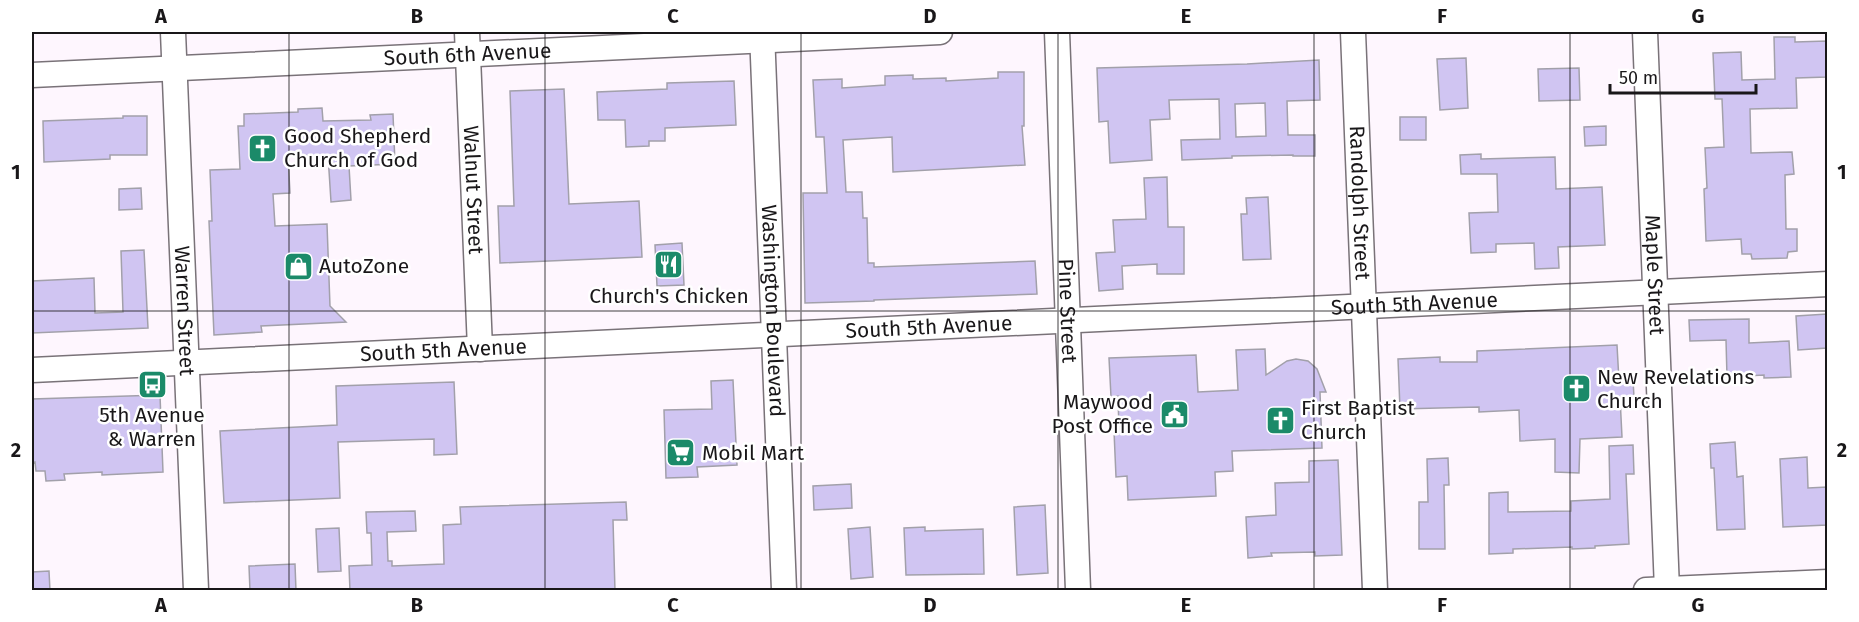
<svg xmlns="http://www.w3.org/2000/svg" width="1859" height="622" font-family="'Fira Sans',sans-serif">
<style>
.building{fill:#d0c5f2;stroke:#a2a0aa;stroke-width:1.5;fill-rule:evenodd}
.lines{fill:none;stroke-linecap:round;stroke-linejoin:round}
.minor-casing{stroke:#797278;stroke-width:27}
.minor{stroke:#fff;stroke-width:24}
.grid{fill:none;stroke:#191719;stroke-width:1.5;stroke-opacity:0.55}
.labels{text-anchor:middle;stroke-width:5;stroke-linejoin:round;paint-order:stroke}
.street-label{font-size:21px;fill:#191719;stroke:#fff}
.poi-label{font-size:21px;fill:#191719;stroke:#fff;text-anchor:start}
.neatline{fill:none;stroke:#191719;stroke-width:2}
.grid-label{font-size:20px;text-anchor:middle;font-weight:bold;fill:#191719}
</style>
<rect width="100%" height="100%" fill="#fef6fe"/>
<path class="building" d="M1774 37H1795V42L1827 41V77L1796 78 1797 108 1750 109 1751 153 1792 152 1794 174 1785 175 1786 229H1797V251L1788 252 1787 258 1752 259 1751 254H1742L1741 239 1706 241 1704 189 1707 188 1705 148 1724 147 1722 99H1715L1713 53 1741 52 1742 80 1775 79Z
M1466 58 1468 108 1440 110 1437 59Z
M1319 60 1320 100 1287 101 1288 135H1315V156H1293V155L1232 156V158L1182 160 1181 140 1220 139 1219 99 1169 100 1170 119 1150 120 1152 160 1110 163 1108 121 1099 122 1097 68 1247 64ZM1265 103 1266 136 1236 137 1235 104Z
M1579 68 1580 100 1539 101 1538 69Z
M998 72H1024V126H1022L1025 165 893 172 892 137 843 140 846 192H862L863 218H867L868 263H874V267L1035 261 1037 294 874 300V301L805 303 803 193H827L824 137H816L813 80 842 79V88L885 85V76L913 75V79L946 78V81L998 78Z
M734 81 736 125 665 128V141H649V146L626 147 625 120H598L597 92 667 89V83Z
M564 89 569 204 639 201 642 257 500 263 498 206H514L510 91Z
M322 108 323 121 371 120 370 115 393 114 395 164 349 166 351 200 331 202 328 155 288 156 290 193 273 194 275 226 327 224 330 306 346 322 261 326 262 332 214 335 209 221H212L210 170 240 169 238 126H244V114L298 112V109Z
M123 116H147V155H110V159L44 162 43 121 123 118Z
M1400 117H1426V140H1400Z
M1606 126V145L1585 146 1584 127Z
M1481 154V159L1555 157 1556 189 1602 187 1605 245 1558 247 1559 268 1535 269 1534 243 1496 244V252L1471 253 1469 213 1498 212 1497 174H1461L1460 155Z
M1167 177 1168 227H1184V274H1157V264L1122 266 1123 289 1099 291 1096 253 1115 252 1113 220 1146 219 1144 178Z
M141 188 142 209 119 210V189Z
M1268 197 1271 259 1243 260 1241 214H1247L1246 198Z
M682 243 684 285 657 286 655 245Z
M144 250 148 328 32 333V281L94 278 95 313 123 312 121 251Z
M1827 314V348L1798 350 1796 316Z
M1749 319V343L1789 341 1791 377 1764 378V375L1727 377 1726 340 1690 341 1689 320Z
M1617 345 1619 381 1633 380 1634 397H1620L1622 437 1580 439 1579 473 1555 472V439L1520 441 1519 410 1479 412V407L1400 409 1398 359 1440 357V362H1477V351Z
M1265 349 1266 375 1287 361 1296 359 1308 361 1317 369 1326 392H1320L1322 448 1232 451 1233 471 1215 472 1216 496 1128 500 1127 476 1116 477 1114 431H1119L1118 396 1111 397 1109 358 1196 355 1198 392 1238 390 1236 350Z
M733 380 737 465 697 467 698 477 666 478 664 410 712 409 711 381Z
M454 382 457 454 434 455V439L338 442 340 498 224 503 220 431 337 425 336 386Z
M160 395 163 472 102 475V472L64 474 65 480 46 481 45 471H36L35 462 32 463V399Z
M1735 442 1737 477 1743 476 1745 529 1717 530 1714 468H1711L1710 444Z
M1633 445 1634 474H1626L1629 544 1595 546V548L1572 549V547L1513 549V553L1489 554V493L1508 492V512L1571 511V501L1610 499 1609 446Z
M1807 457 1808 488 1827 487V525L1783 527 1780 459Z
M1448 458 1449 485H1444L1445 549H1419V502H1428L1427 459Z
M1338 460 1342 555 1315 556V552L1271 553 1272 556 1248 558 1246 517 1276 515 1275 483 1309 482V461Z
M851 484 852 508 814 510 813 486Z
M626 502 627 520H613L615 591H350L349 566 372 565 371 533H367L366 512 415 511 416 531 387 532 388 561H392V566L444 564 443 525 461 524 460 507Z
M1045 505 1048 573 1017 575 1014 507Z
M870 527 873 577 851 579 848 529Z
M925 527V531L983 529 984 574 906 575 904 528Z
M339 528 341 571 318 572 316 529Z
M295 564 296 591H250L249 566Z
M49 571 50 591H32V572Z"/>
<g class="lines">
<defs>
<g id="minor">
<path id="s1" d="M173 32 196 590"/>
<path id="s2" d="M467 32 480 349"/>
<path id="s3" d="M762 32 784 590"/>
<path id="s4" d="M1057 32 1078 590"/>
<path id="s5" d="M1353 32 1375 590"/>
<path id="s6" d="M1645 32 1667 590"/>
<path id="s7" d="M32 75 940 32"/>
<path id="s8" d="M32 370 1828 284"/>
<path d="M1646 590 1828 582"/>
</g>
</defs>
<use href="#minor" class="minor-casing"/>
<use href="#minor" class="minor"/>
</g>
<path class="grid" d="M289 32V590M545 32V590M801 32V590M1058 32V590M1314 32V590M1570 32V590M32 311H1828"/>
<defs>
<symbol id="church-square" viewBox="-11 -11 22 22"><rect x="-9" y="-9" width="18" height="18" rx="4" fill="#1b8a69" stroke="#fff"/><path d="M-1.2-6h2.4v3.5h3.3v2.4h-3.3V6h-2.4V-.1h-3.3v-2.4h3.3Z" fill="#fff"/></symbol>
<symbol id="restaurant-square" viewBox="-11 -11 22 22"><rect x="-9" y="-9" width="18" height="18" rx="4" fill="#1b8a69" stroke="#fff"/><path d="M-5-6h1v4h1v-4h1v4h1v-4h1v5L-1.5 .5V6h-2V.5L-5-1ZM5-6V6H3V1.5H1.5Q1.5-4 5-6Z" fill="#fff"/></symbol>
<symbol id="shop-square" viewBox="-11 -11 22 22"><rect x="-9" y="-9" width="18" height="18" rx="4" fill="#1b8a69" stroke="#fff"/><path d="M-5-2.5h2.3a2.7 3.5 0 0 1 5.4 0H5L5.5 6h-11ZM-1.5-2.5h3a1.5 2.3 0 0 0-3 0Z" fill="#fff"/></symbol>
<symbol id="bus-square" viewBox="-11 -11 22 22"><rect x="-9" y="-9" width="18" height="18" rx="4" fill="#1b8a69" stroke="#fff"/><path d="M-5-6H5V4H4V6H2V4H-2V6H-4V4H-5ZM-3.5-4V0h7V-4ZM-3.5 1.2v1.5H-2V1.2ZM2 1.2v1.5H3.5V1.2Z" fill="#fff"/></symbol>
<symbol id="civic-square" viewBox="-11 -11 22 22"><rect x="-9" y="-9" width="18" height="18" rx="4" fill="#1b8a69" stroke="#fff"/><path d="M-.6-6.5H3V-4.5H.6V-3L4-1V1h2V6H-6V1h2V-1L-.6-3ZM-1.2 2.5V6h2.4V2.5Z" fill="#fff"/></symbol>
<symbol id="supermarket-square" viewBox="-11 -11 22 22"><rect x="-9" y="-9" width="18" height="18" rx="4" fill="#1b8a69" stroke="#fff"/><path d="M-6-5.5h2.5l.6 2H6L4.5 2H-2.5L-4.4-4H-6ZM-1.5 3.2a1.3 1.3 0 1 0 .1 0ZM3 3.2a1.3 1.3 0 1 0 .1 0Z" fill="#fff"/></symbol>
</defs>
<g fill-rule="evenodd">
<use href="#church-square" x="246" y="132" width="33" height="33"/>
<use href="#restaurant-square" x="652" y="248" width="33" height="33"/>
<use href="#shop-square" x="282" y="250" width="33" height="33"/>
<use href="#bus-square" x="136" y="368" width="33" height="33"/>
<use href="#church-square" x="1560" y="372" width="33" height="33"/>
<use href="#civic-square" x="1158" y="398" width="33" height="33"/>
<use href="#church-square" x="1264" y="404" width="33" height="33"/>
<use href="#supermarket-square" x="664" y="436" width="33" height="33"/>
</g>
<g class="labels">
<g class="street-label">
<text dy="7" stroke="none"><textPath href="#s7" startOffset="436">South 6th Avenue</textPath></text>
<text dy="7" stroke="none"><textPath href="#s2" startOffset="158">Walnut Street</textPath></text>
<text dy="7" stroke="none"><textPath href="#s5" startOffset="171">Randolph Street</textPath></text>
<text dy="7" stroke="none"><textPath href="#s6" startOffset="243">Maple Street</textPath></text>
<text dy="7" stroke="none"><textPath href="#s8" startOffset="1384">South 5th Avenue</textPath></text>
<text dy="7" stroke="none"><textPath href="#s1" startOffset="279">Warren Street</textPath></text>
<text dy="7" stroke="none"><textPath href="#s3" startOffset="279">Washington Boulevard</textPath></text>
<text dy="7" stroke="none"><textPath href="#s4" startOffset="279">Pine Street</textPath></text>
<text dy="7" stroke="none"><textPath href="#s8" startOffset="898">South 5th Avenue</textPath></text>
<text dy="7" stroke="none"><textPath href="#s8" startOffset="412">South 5th Avenue</textPath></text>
</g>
<g class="poi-label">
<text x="284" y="143">Good Shepherd<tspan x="284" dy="24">Church of God</tspan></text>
<text x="319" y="273">AutoZone</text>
<text x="669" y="303" text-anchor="middle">Church's Chicken</text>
<text x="1597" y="384">New Revelations<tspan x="1597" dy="24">Church</tspan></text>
<text x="1153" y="409" text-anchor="end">Maywood<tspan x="1153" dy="24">Post Office</tspan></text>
<text x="1301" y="415">First Baptist<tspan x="1301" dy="24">Church</tspan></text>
<text x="152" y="422" text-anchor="middle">5th Avenue<tspan x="152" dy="24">&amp; Warren</tspan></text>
<text x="702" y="460">Mobil Mart</text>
</g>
</g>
<rect width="1859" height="622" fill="none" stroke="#ffffff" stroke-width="66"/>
<path d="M1610 84v9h146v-9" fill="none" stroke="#191719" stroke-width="3"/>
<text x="1619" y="84" font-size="18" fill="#191719" stroke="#ffffff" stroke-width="4.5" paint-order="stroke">50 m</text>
<rect x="33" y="33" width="1793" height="556" class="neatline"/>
<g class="grid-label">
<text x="161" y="23">A</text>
<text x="417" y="23">B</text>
<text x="673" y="23">C</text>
<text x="930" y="23">D</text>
<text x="1186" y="23">E</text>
<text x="1442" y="23">F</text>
<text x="1698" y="23">G</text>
<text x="16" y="179">1</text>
<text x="1842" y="179">1</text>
<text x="16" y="457">2</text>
<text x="1842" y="457">2</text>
<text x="161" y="612">A</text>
<text x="417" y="612">B</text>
<text x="673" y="612">C</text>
<text x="930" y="612">D</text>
<text x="1186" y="612">E</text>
<text x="1442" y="612">F</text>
<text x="1698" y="612">G</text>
</g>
</svg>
